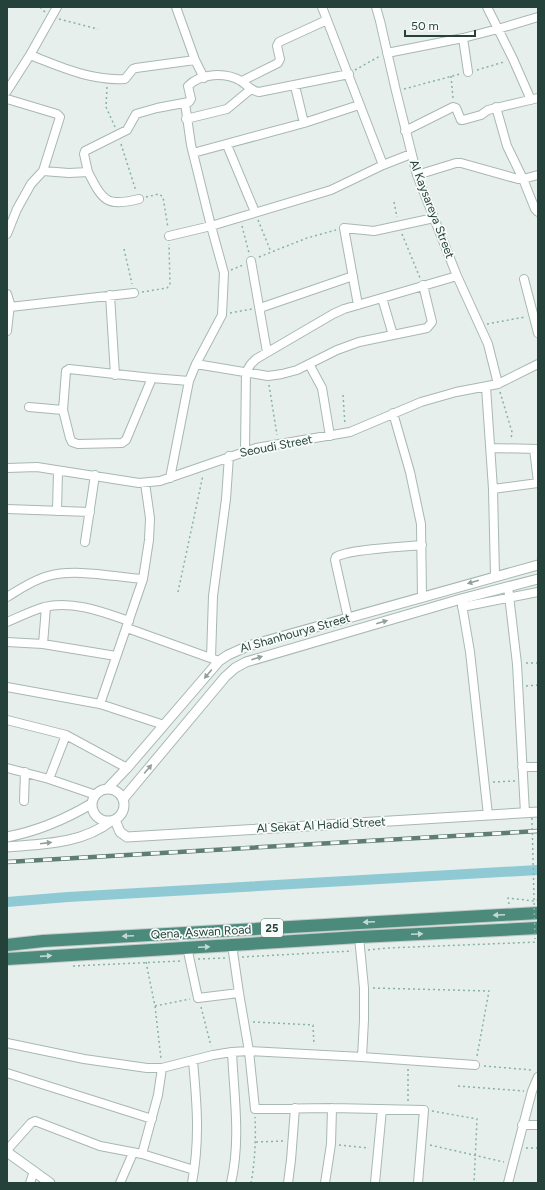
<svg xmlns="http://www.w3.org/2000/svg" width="545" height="1190" font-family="Figtree,sans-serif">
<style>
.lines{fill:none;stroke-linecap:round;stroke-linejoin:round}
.canal{stroke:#8ec9d4;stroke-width:10}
.minor-casing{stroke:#a8b8b2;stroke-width:10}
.tertiary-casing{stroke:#a8b8b2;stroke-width:11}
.trunk-casing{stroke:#c2cac8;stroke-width:14}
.path{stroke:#86b3a5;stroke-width:1.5;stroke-dasharray:2 3;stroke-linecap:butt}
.minor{stroke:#fff;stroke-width:8}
.tertiary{stroke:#fff;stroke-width:9}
.trunk{stroke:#4c8a7c;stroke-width:12}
.rail-casing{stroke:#5f7d75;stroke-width:4.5}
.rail{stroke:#f7fbf9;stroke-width:3;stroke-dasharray:9;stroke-linecap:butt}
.path-bridge{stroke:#86b3a5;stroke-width:1.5;stroke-dasharray:2 3;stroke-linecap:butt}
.oneway{fill:#92a09c}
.oneway2{fill:#c4d9d4}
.labels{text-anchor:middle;stroke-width:3.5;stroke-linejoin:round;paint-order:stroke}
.shield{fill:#f7fbf9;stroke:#637a73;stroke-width:1}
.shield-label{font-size:11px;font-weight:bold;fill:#24423a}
.street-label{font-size:12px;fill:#24423a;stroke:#f7fbf9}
</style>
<rect width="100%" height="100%" fill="#e6efeb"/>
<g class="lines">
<path class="canal" d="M7 902 68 897 538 870"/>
<defs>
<path id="minor" d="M176 7 195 60 204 78
M322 7 383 165 411 154
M376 7 380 21 396 91 417 175 457 276 488 344 498 384
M487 7 513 59 531 100
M463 38 468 72
M387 53 463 38 498 29 538 17
M30 55C61 67 91 81 125 79L133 69 136 68 195 60
M242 81 278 63 280 59 277 46 279 42 327 20
M295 86 304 123
M7 91 30 55 57 7
M7 99 57 114 60 117 43 171
M185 103 191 145 211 226 331 190 383 165
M496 107 507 146 523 179 535 209 538 212
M186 119 227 109 251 89
M405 131 453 107 456 108 461 120H463L481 115 488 110 538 98
M227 145 255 212
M193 153 304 123 359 105
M88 172C103 201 106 207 139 199
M417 175 456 163H461L518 179H523L538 175
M7 234 17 209 31 184 43 171 69 173 88 172 84 154 85 151 127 130 136 114 157 108 189 102 191 99 188 86C201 73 225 72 241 81 247 85 251 91 259 92L349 74
M169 236 211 226 224 273 222 315 196 364 189 381 170 478
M251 261 267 352
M524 279 538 333
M7 294 10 304 7 331
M110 295 115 375
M382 298 393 335
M358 305 344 228 374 231 434 218
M10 307 134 293
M260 308 353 276
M196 364 268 376 282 374 297 370 337 350 359 342 427 328 432 322 423 285
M309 364 322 388 330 436
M152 378 126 440 122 443 78 444 72 442 70 438 63 410 66 371 69 369 152 378 189 381
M486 387 493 489 495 576
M29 407 63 410
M393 413 410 472 421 524 422 597
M491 448 538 449
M534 449 538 482
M245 451 246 372 251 364 256 359 333 314 344 309 457 276
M7 468 37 467 139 483 160 481 256 448 350 432 421 402 456 392 498 384 538 364
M493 489 538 483
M7 509 90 512
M57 511 58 471
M85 542 95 475
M508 587 517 664 525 813
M7 597C20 589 33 580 48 576 75 568 115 577 143 579L149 540 150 518 145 483
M461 599 470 652 488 815
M462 607 538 592
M348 618 335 560 336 557C348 549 405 547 422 545
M7 622C19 617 31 611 44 607 72 600 103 612 129 621
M127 628 216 660
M7 642 43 644 116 656
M43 644 46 607
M211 658 213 596 226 499 229 456
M7 687 100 704 164 725
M100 704 143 579
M7 720 66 735 127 768
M522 767H538
M7 768 49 779 96 795
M49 779 66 735
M24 801 25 772
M359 937 364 988V1020L362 1057
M232 945 239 993 249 1051 255 1109 332 1108 424 1110 418 1183
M187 947 198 998 239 993
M7 1043 84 1059 147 1068H162L213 1055 232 1052 249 1051 362 1057 475 1065
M7 1073 152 1119
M522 1125H538
M7 1150 31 1123 35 1121 100 1146 142 1154 194 1170
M142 1154 158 1095 162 1068
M30 1183 34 1171
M120 1183 133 1153
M192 1183C200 1140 197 1104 193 1061
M231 1183C241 1140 234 1096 232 1052
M288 1183 291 1160 295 1108
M325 1183 331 1144 332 1108
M375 1183 382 1109
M508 1183 532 1091 538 1077"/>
<path id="tertiary" d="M92 805a16 16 0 1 1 32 0a16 16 0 1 1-32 0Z
M107 789 127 768 219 661 228 655 248 646 538 565
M123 799 225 677 235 668 246 662 461 599 538 579
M115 820 120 832 127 837 538 812
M7 837C38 831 64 820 91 804
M7 847C42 844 82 844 111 821
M7 1152 50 1183"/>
<path id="trunk" d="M7 945 43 941 538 913
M7 959 359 937 538 928"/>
</defs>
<use href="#minor" class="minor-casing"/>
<use href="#tertiary" class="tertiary-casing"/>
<use href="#trunk" class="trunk-casing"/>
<path class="path" d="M40 7 45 12
M59 19 98 29
M355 70 380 56
M477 70 504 62
M451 76 453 98
M107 87 106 107 115 127
M404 89 460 74
M121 144 136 191
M146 197 159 194 163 197 168 228
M394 202 397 217
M258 220 271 252
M242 226 249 253
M402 234 420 278
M124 249 132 284
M259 257 307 238 336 230
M231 270 243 265
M142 292 167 288 170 285 169 244
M230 313 252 309
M487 324 525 317
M269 385 277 435
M500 392 512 432 511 440
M343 395 345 425
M178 592 203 475
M526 663H538
M526 686 538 685
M493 782 515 781
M509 904 508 898 534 901 538 900
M368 950 388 948 538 942
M242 957 352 951
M198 959 225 958
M146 962 155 1006 161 1059
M73 966 181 961
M373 988 489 991 477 1056
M155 1006 190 999
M201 1007 211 1046
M253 1022 313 1025 314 1045
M484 1066 532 1070
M458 1086 524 1091
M408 1101V1068
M432 1111 477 1119 474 1183
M256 1142 284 1141
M339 1145 369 1148
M430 1145 504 1162
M526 1148H538
M251 1183C255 1161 256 1139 255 1117"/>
<use href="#minor" class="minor"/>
<use href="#tertiary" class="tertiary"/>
<use href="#trunk" class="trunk"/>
<defs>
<path id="rail" d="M7 862 538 831"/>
</defs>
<use href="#rail" class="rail-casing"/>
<use href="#rail" class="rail"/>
<path class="path-bridge" d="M532 818 535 939"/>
</g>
<defs><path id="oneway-solid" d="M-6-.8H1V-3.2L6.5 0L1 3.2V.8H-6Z"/></defs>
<g class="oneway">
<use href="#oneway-solid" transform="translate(473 582) rotate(164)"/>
<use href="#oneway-solid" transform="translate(382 622) rotate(-16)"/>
<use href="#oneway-solid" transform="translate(257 658) rotate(-17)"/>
<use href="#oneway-solid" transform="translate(208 674) rotate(130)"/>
<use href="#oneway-solid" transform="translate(148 769) rotate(-50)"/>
<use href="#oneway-solid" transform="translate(46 843) rotate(-7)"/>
</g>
<g class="oneway2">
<use href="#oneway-solid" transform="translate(499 915) rotate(177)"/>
<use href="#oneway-solid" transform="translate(369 922) rotate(177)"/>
<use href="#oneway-solid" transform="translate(417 934) rotate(-3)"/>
<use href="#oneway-solid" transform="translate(128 936) rotate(177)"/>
<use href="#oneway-solid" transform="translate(204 947) rotate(-3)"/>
<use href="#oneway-solid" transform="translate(46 956) rotate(-4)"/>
</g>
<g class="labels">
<rect class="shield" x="261" y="919" width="22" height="18" rx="3"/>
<g class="shield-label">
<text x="272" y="932">25</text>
</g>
<g class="street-label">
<text transform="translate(432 209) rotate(69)" y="4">Al Kaysareya Street</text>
<text transform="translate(276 446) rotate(-11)" y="4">Seoudi Street</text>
<text transform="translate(295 633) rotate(-16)" y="4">Al Shanhourya Street</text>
<text transform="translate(321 825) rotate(-3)" y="4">Al Sekat Al Hadid Street</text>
<text transform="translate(201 932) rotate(-3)" y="4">Qena, Aswan Road</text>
</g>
</g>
<rect width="545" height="1190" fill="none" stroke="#24423a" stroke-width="16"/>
<path d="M405 30v6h70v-6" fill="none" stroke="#24423a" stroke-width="2"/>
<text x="411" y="30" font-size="12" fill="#24423a" stroke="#f7fbf9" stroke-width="3" paint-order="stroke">50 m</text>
</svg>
